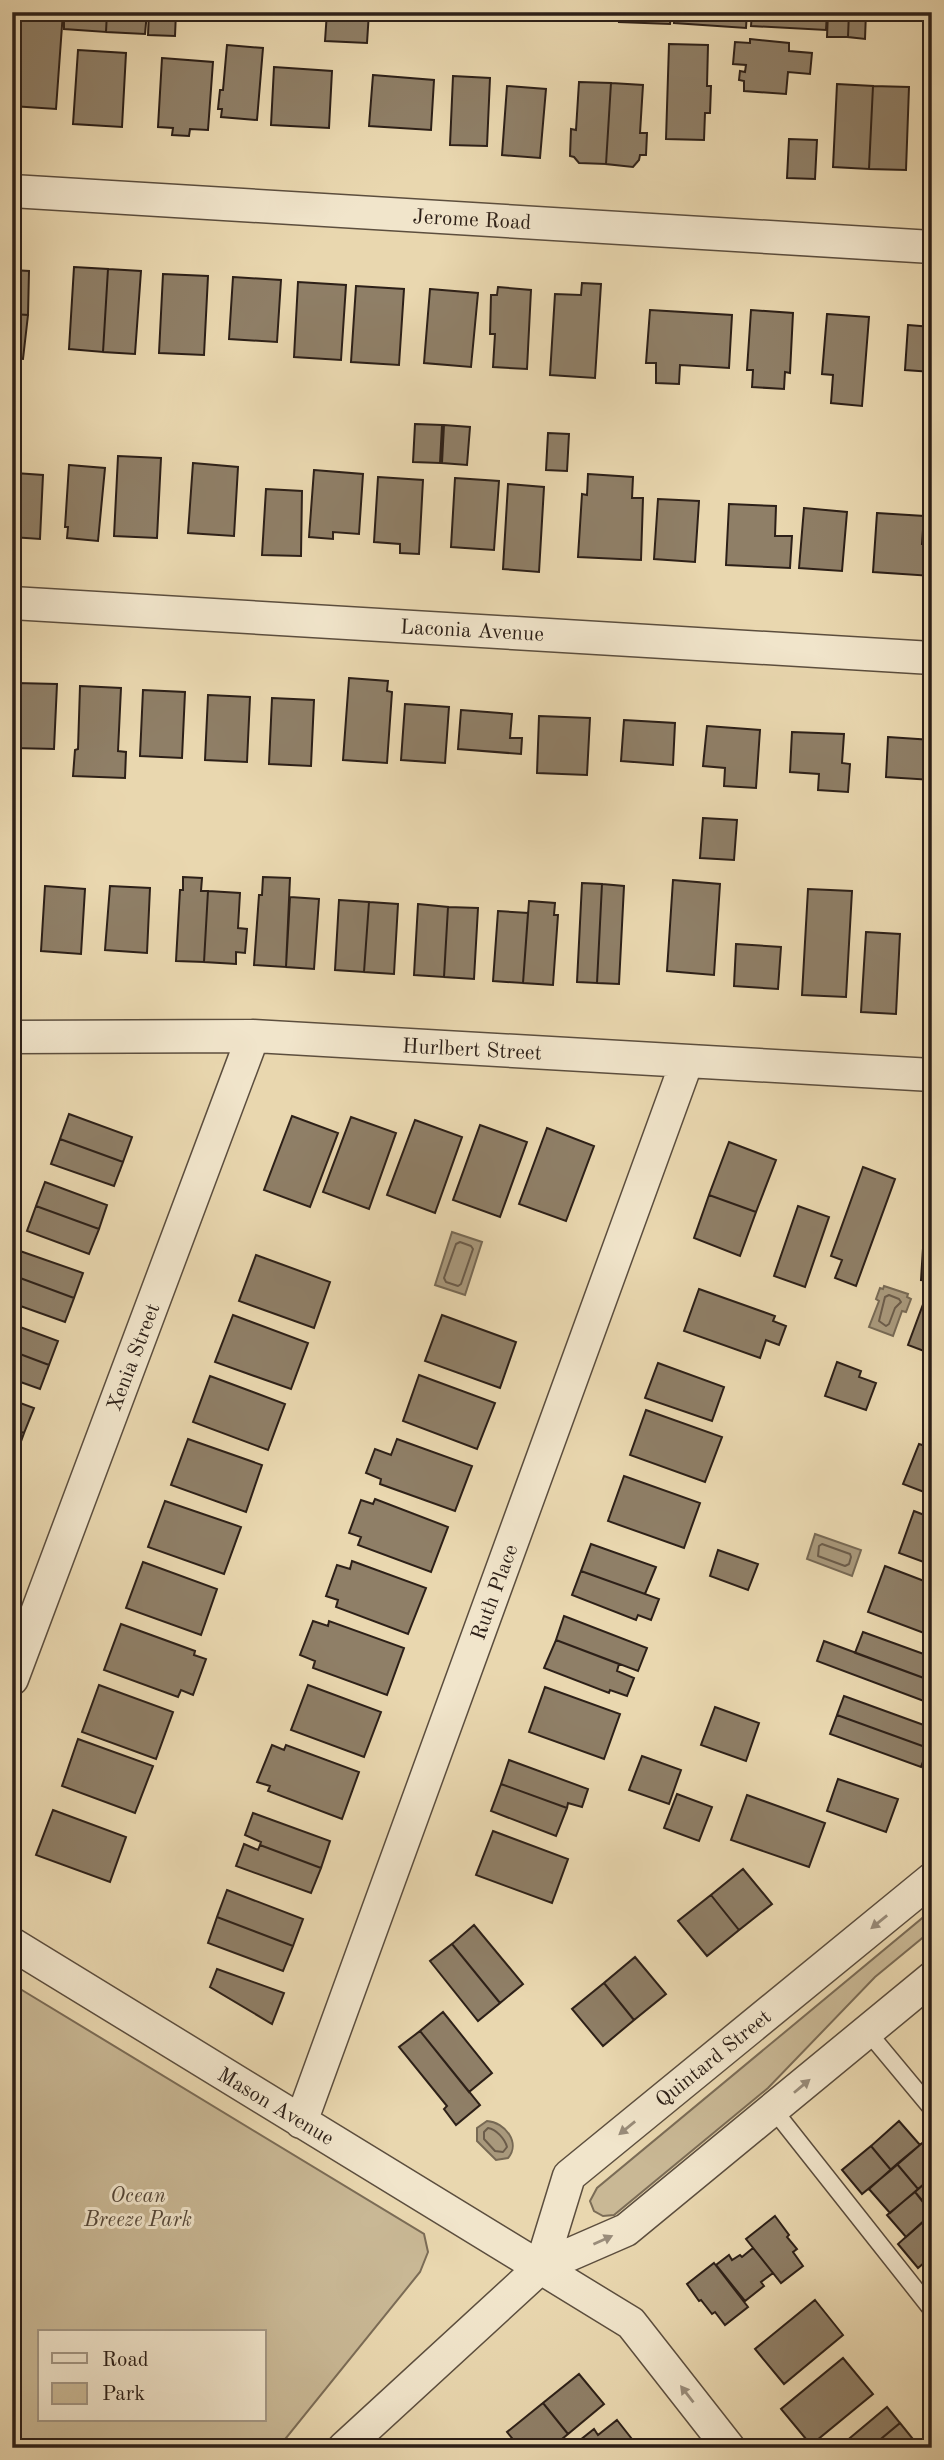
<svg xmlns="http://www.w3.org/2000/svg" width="944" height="2460" font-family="'Old Standard TT',serif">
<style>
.green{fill:#c9b895;stroke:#7b6c56;stroke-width:2;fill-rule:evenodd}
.water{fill:#a9997c;stroke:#776954;stroke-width:2}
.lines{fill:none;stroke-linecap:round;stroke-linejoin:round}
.shore{stroke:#6b5c4a;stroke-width:2}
.building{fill:#8f7f67;stroke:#2d2018;stroke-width:2}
.lane-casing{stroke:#5c4e3e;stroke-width:19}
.street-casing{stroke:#5c4e3e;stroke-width:35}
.lane{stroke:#f1e5cb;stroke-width:16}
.street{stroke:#f1e5cb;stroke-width:32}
.oneway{fill:#998c7a}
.labels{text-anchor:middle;stroke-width:6;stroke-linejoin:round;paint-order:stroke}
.street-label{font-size:21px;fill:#2d2018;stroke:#f1e5cb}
.park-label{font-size:21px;font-style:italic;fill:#544637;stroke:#f1e5cb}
</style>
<rect width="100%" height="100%" fill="#e9d7af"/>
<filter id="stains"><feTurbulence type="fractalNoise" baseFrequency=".00286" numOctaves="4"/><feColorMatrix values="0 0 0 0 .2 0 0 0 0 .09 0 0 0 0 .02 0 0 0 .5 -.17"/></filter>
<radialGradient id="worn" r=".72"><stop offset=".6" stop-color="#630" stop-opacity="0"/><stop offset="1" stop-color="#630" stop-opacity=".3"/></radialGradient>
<path class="green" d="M932 1910V1930L875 1977 768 2088 614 2215 603 2216 594 2211 590 2201 597 2188Z
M12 1984 424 2234 428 2252 420 2272 278 2448H12ZM40 2332H264V2420H40Z"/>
<path class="water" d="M452 1232 482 1242 465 1295 435 1285Z
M884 1286 908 1294 907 1297 911 1299 906 1312 902 1311 893 1336 869 1327 879 1301 876 1299 880 1288 883 1289Z
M815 1534 861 1550 852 1576 807 1559Z
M487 2121C505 2122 521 2143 508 2158L496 2160 477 2141V2128Z"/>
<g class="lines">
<path class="shore" d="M460 1242 471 1246 473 1249 461 1284 458 1286 446 1282 444 1278 456 1244Z
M889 1295 899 1299 901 1302 895 1308 889 1324 886 1326 879 1321 885 1297Z
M822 1544 850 1554 851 1557 849 1564 845 1566 818 1556 819 1546Z
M488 2128C496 2129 505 2139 507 2147L503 2152 495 2151 484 2139V2132Z"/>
</g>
<path class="building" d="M12 12H63L56 109 12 106Z
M64 12H107L106 32 64 29Z
M107 12H147L145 34 106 32Z
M149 12H176L175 36 148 35Z
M327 12H369L367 43 325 41Z
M620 12H671L670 24 619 22Z
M674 12H747L746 28 674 23Z
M752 12H827L826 30 751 26Z
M828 12H849L848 37H827Z
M849 12H866L865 39 848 37Z
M750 39 789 43V51L812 53 810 74 788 72 786 94 744 91V81L739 80 740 71 745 72 746 65 733 64 735 42 750 43Z
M669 44 708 45 707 86H711L710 113H705L704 140 666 139Z
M227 45 263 48 257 120 221 117 222 109H218L220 90H223Z
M78 50 126 53 122 127 73 124Z
M162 58 213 62 208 130 190 129 189 136 172 135 173 128 158 127Z
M274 67 332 71 329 128 271 125Z
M373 75 434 80 431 130 369 126Z
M453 76 490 78 487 146 450 145Z
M579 82 611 83 606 164 579 163 574 157 570 156 571 129 576 130Z
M611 83 643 85 640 133H647L646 155H640L639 160 633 167 606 164Z
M837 84 873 86 869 169 833 167Z
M507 86 546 89 540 158 502 155Z
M873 86 909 87 906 170 869 169Z
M789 139 817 140 815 179 787 178Z
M74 267 108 269 103 352 69 349Z
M108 269 141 271 135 354 103 352Z
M12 270 29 271 28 315 12 314Z
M163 274 208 276 204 355 159 353Z
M233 277 281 280 277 342 229 339Z
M298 282 346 285 341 360 294 357Z
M582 283 601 284 595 378 550 375 555 294 581 295Z
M356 286 404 289 399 365 351 362Z
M498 287 531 290 527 369 493 367 495 334H490L491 295H497Z
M430 289 478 293 471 367 424 363Z
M650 310 732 315 729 368 680 365 679 384 656 383V363H646Z
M751 310 793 313 790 373 785 372 784 389 752 387 753 370H747Z
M12 314 28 315 23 359 12 358Z
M827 314 869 317 862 406 831 403 833 375 822 374Z
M908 325 932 327V372L905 370Z
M415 424 442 425 440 463 413 462Z
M444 425 470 427 467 465 442 463Z
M548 433 569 434 567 471 546 470Z
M118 456 161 458 157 538 114 536Z
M193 463 238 467 234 536 188 533Z
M69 465 105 468 98 541 67 538 68 527H65Z
M314 470 363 474 359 534 333 532V539L309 537Z
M15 473 43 475 40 539 12 537Z
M588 474 633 477 632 498H643L641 560 578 557 582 494 587 495Z
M378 477 423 480 419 554 400 553V544L374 542Z
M455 478 499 481 494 550 451 547Z
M508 484 544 487 539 572 503 569Z
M266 489 302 491 301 556 262 555Z
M658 499 699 501 695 562 654 559Z
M729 504 776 506 775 536H792L790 568 726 565Z
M804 508 847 512 842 571 799 568Z
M877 513 924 516 922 544H932V576L873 572Z
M349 678 388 681 387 691 392 692 387 763 343 760Z
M16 683 57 684 54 749 14 748Z
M80 686 121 688 118 751 126 752 125 778 73 776 75 750 78 749Z
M143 690 185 692 182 758 140 756Z
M208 695 250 697 247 762 205 760Z
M272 698 314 700 311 766 269 764Z
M405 704 449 707 445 763 401 760Z
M461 710 512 714 510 738H522L521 754 458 749Z
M539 716 590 718 587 775 537 773Z
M624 720 675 723 673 765 621 761Z
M707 726 760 730 756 788 724 786 725 768 703 766Z
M792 732 844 734 842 763 850 764 848 792 818 790 819 774 790 772Z
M888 737 932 740V780L886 777Z
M703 818 737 820 734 860 700 858Z
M183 877 202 878 201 891H208L204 962 176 961 180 890H183Z
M263 877 290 878 286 967 254 965 259 895H262Z
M673 880 720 884 714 975 667 971Z
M582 883 602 884 597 983 577 982Z
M602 884 624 886 619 984 597 983Z
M45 886 85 889 81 954 41 951Z
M110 886 150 888 147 953 105 950Z
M12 888H20L16 954 12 953Z
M808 889 852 891 846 997 802 995Z
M208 891 240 893 238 928 247 929 245 953 236 952V964L204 962Z
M290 897 319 899 314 969 286 967Z
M339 900 369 902 364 972 335 970Z
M529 901 555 903 554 915H558L553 985 523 983Z
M369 902 398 904 394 974 364 972Z
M418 904 448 907 444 977 414 975Z
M448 907 478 908 474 979 444 977Z
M498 911 528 913 523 983 493 981Z
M866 932 900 934 896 1014 861 1012Z
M736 944 781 947 778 989 734 986Z
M69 1114 132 1137 123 1162 60 1139Z
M292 1116 338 1133 310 1207 264 1190Z
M351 1117 396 1133 369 1209 323 1192Z
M415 1120 462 1137 435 1213 387 1195Z
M480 1125 527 1142 500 1217 453 1200Z
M547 1128 594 1146 566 1221 519 1204Z
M60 1139 123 1162 114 1186 51 1164Z
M729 1142 776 1160 756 1212 709 1195Z
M863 1167 895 1179 856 1286 835 1278 842 1260 831 1256Z
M45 1182 107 1205 99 1229 36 1206Z
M709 1195 756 1212 740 1256 694 1238Z
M36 1206 99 1229 89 1254 27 1231Z
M798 1206 829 1217 805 1287 774 1276Z
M923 1248 932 1249V1281L921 1280Z
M20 1251 83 1273 74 1298 12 1275Z
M256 1255 330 1282 314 1328 239 1301Z
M12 1275 74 1298 65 1322 12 1303Z
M699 1289 775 1316 773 1321 786 1326 779 1345 766 1340 760 1358 684 1331Z
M925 1299 932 1301V1354L908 1345Z
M233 1315 308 1343 291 1389 215 1362Z
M442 1315 516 1342 500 1388 425 1361Z
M12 1324 58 1341 49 1365 12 1351Z
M12 1351 49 1365 40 1389 12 1379Z
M837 1362 861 1371 859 1377 876 1383 866 1410 825 1396Z
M658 1363 724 1387 712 1421 645 1398Z
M419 1375 495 1403 477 1449 403 1421Z
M210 1376 285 1404 268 1450 193 1422Z
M12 1400 34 1408 24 1433 12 1429Z
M646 1410 722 1437 705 1482 630 1455Z
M12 1429 24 1433 15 1458 12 1457Z
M188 1439 262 1465 246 1512 171 1485Z
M397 1439 472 1466 455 1511 380 1484 381 1479 366 1473 375 1449 391 1455Z
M919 1444 932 1448V1495L903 1484Z
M624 1476 700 1503 684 1548 608 1521Z
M375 1499 448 1527 431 1572 358 1545 361 1537 349 1533 361 1500 373 1504Z
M165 1501 241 1527 224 1574 148 1547Z
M914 1511 932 1518V1565L899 1553Z
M591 1544 656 1567 645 1594 581 1571Z
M718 1550 758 1564 748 1590 710 1576Z
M352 1561 426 1588 408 1634 336 1607 338 1600 326 1596 337 1565 350 1569Z
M143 1562 217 1589 201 1635 126 1608Z
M885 1566 932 1584V1636L868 1612Z
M581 1571 659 1599 651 1620 638 1615 636 1620 572 1595Z
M564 1616 647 1648 638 1671 556 1640Z
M313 1621 328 1626 329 1621 404 1648 387 1695 313 1668 315 1661 300 1655Z
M121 1624 195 1651 194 1655 206 1659 193 1695 181 1690 178 1697 104 1670Z
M863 1632 932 1657V1681L855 1653Z
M556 1640 619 1664 617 1671 634 1678 627 1696 610 1690 609 1693 544 1668Z
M824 1641 932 1681V1704L817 1661Z
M99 1685 173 1712 156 1759 82 1732Z
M308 1685 381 1712 364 1757 291 1730Z
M545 1687 620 1714 604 1759 529 1732Z
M844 1696 932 1728V1738L928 1748 837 1715Z
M715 1707 759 1723 746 1761 701 1745Z
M837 1715 928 1748 921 1767 830 1734Z
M78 1739 153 1766 135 1813 62 1786Z
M272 1745 284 1750 286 1745 359 1772 342 1819 268 1791 270 1786 257 1782Z
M642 1756 681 1770 669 1804 629 1790Z
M509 1760 588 1789 582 1807 568 1803 567 1808 501 1784Z
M838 1779 898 1799 886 1832 827 1811Z
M501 1784 567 1808 556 1836 491 1811Z
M677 1794 712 1807 699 1841 664 1828Z
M747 1795 825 1823 809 1867 731 1840Z
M53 1810 126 1837 110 1882 36 1855Z
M253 1813 330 1841 321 1868 260 1845 261 1842 245 1835Z
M493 1831 568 1859 552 1903 476 1875Z
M244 1844 258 1850 260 1845 321 1868 311 1893 236 1866Z
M743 1869 772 1904 739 1930 711 1895Z
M227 1890 303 1919 293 1946 217 1917Z
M711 1895 739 1930 707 1956 678 1921Z
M217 1917 293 1946 283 1971 208 1943Z
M474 1925 523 1984 500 2003 452 1944Z
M452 1944 500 2003 478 2021 430 1961Z
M635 1957 666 1994 634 2020 604 1983Z
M217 1969 284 1993 272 2024 210 1987Z
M604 1983 634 2020 603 2046 572 2009Z
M443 2012 492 2073 469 2092 420 2031Z
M420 2031 480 2105 456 2125 444 2109 447 2106 399 2047Z
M899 2121 920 2145 891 2170 871 2146Z
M926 2140 932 2147V2177L918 2189 897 2164Z
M871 2146 891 2170 862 2194 842 2170Z
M897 2164 918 2189 890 2213 869 2189Z
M932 2177V2212L915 2192Z
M915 2192 932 2214 906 2237 887 2215Z
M775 2216 789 2235 787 2237 797 2249 793 2252 803 2266 781 2283 746 2239Z
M927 2218 932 2224V2256L918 2268 898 2244Z
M753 2248 773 2273 761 2282 764 2286 745 2301 716 2265 729 2255 732 2260 740 2255 742 2257Z
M714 2263 748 2307 725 2325 715 2312 712 2314 701 2300 699 2301 687 2284Z
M815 2300 843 2335 784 2384 755 2349Z
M843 2358 873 2394 811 2445 781 2409Z
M579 2374 604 2404 568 2434 543 2403Z
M543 2403 568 2434 551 2448H520L507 2432Z
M887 2407 900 2423 870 2448H838Z
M617 2420 639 2448H570L594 2429 598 2435Z
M900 2423 913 2439 902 2448H870Z"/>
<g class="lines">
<defs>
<path id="lane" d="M867 2031 932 2109
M773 2109 932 2310"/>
<path id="street" d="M12 191 932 247
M12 603 932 658
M12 1037 253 1036 932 1075
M12 1679 253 1036
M12 1944 631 2323 729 2448
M301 2122 687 1061
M541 2267 569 2176 932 1879
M344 2448 541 2267 626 2230 932 1978"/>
</defs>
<use href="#lane" class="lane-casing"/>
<use href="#street" class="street-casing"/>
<use href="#lane" class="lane"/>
<use href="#street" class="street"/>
</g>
<defs><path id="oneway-solid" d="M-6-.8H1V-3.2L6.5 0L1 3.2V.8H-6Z" transform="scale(1.75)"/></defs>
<g class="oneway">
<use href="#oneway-solid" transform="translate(879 1922) rotate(141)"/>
<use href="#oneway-solid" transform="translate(802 2086) rotate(-40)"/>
<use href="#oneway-solid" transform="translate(627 2128) rotate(141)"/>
<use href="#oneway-solid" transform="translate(603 2240) rotate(-24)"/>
<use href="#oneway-solid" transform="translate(687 2394) rotate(-128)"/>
</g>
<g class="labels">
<g class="street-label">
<text transform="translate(472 219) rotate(3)" y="7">Jerome Road</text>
<text transform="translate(472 630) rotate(3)" y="7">Laconia Avenue</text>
<text transform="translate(472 1049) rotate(3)" y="7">Hurlbert Street</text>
<text transform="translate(133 1357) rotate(-69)" y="7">Xenia Street</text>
<text transform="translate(494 1592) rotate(-70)" y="7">Ruth Place</text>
<text transform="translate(713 2058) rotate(-39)" y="7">Quintard Street</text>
<text transform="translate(276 2106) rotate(31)" y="7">Mason Avenue</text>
</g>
<g class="park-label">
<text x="138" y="2202">Ocean<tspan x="138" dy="24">Breeze Park</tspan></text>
</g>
</g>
<rect width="944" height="2460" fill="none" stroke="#e9d7af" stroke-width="42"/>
<rect x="14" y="14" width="916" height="2432" fill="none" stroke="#2d2018" stroke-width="3.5"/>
<rect x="21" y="21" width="902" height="2418" fill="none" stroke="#2d2018" stroke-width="2"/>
<rect x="38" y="2330" width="228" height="91" fill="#f1e5cb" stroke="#a39683" stroke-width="2"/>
<rect x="52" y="2353" width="35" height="10" fill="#f1e5cb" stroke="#a39683" stroke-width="2"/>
<text x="102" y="2366" font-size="21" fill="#2d2018">Road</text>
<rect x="52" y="2383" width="35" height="21" fill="#c9b895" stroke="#a39683" stroke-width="2"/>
<text x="102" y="2400" font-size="21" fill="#2d2018">Park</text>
<rect width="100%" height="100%" filter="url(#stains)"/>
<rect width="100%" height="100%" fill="url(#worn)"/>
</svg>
